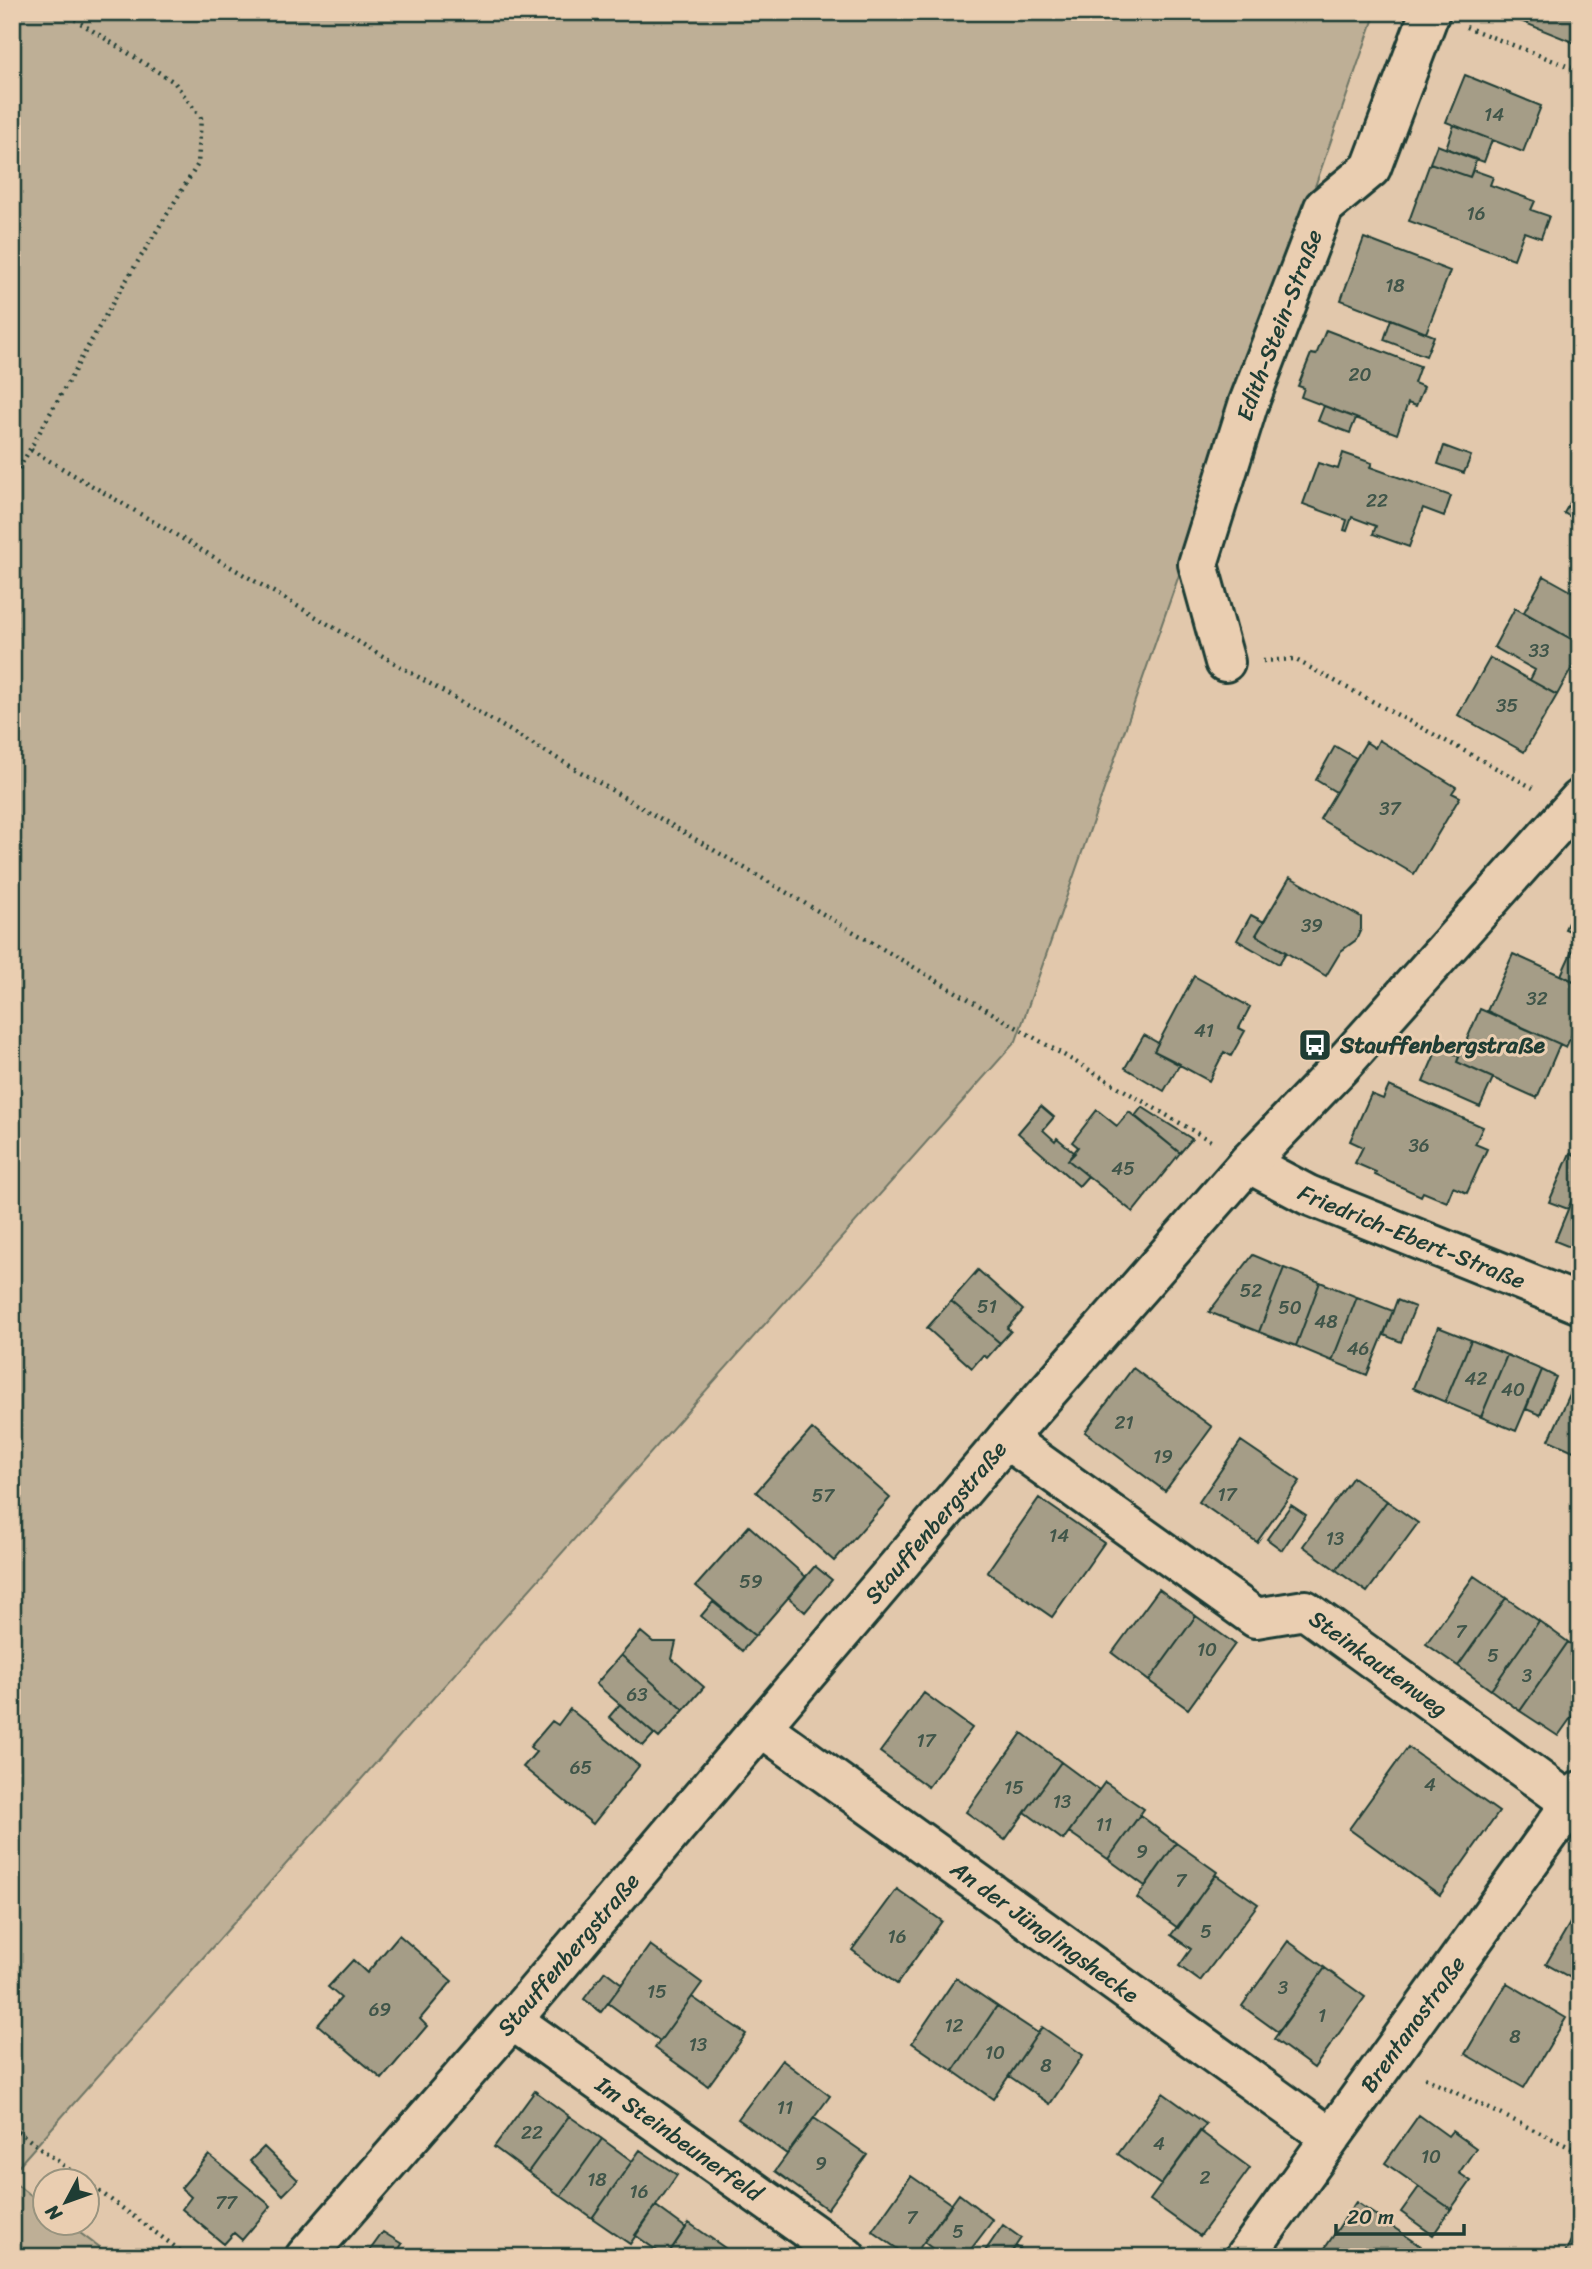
<svg xmlns="http://www.w3.org/2000/svg" width="1592" height="2269" font-family="Sriracha,sans-serif">
<style>
.green{fill:#beaf96;stroke:#6e7665;stroke-width:2}
.building{fill:#a59d87;stroke:#1f3d34;stroke-width:2}
.lines{fill:none;stroke-linecap:round;stroke-linejoin:round}
.minor-casing{stroke:#1f3d34;stroke-width:44}
.path{stroke:#1f3d34;stroke-width:4.5;stroke-dasharray:2 5;stroke-linecap:butt}
.minor{stroke:#eaceb1;stroke-width:38}
.labels{text-anchor:middle;stroke-width:6;stroke-linejoin:round;paint-order:stroke}
.number-label{font-size:19px;fill:#405549}
.street-label{font-size:23px;fill:#1f3d34;stroke:#eaceb1}
.poi-label{font-size:23px;font-weight:bold;fill:#1f3d34;stroke:#eaceb1;text-anchor:start}
</style>
<rect width="100%" height="100%" fill="#e2c8ac"/>
<filter id="ink" filterUnits="userSpaceOnUse"><feTurbulence type="fractalNoise" baseFrequency=".0143" numOctaves="2"/><feDisplacementMap in="SourceGraphic" scale="14" xChannelSelector="R" yChannelSelector="G"/><feConvolveMatrix kernelMatrix="1 2 1 2 8 2 1 2 1" color-interpolation-filters="sRGB"/></filter>
<g filter="url(#ink)">
<path class="green" d="M12 12H1376L1016 1041 12 2173Z
M12 2181 45 2207 46 2224H68L112 2257H12Z"/>
<path class="building" d="M1498 12H1580V45Z
M1465 75 1541 106 1523 152 1446 122Z
M1454 125 1492 140 1484 162 1446 148Z
M1437 145 1476 160 1470 177 1430 163Z
M1430 163 1470 177 1473 170 1493 177 1490 185 1535 201 1531 210 1549 216 1541 238 1524 232 1514 259 1409 221Z
M1364 238 1450 271 1426 333 1341 300Z
M1391 319 1434 336 1426 356 1384 340Z
M1326 330 1420 366 1414 383 1424 387 1416 406 1408 403 1397 434 1301 397 1304 388 1298 386 1311 354 1316 355Z
M1324 406 1356 418 1350 433 1318 421Z
M1444 446 1471 456 1464 473 1438 464Z
M1343 453 1372 463 1370 467 1451 496 1444 516 1423 508 1409 547 1373 534 1376 526 1352 517 1347 531 1344 530 1347 520 1303 504 1318 463 1338 469Z
M1580 485V522L1564 513Z
M1544 576 1580 596V644L1524 612Z
M1515 608 1580 644V653L1557 695 1530 680 1535 670 1494 647Z
M1490 658 1557 695 1524 752 1458 715Z
M1379 740 1456 787 1452 793 1460 797 1414 874 1320 819 1366 742 1375 748Z
M1335 746 1356 758 1336 792 1316 780Z
M1290 877 1361 917V929L1356 940 1341 951 1326 976 1256 935Z
M1580 897V935L1565 929Z
M1251 915 1264 922 1256 935 1286 952 1279 964 1237 940Z
M1572 951 1580 954V984L1561 975Z
M1513 954 1580 984V1018L1566 1047 1487 1011Z
M1194 976 1250 1007 1239 1028 1245 1031 1231 1056 1224 1052 1209 1081 1154 1051Z
M1480 1009 1560 1044 1537 1098 1457 1062Z
M1144 1035 1158 1043 1154 1051 1180 1064 1164 1091 1125 1068Z
M1438 1047 1459 1056 1457 1062 1493 1078 1480 1107 1423 1082Z
M1389 1086 1483 1127 1475 1144 1487 1149 1467 1193 1453 1187 1447 1202 1423 1192 1421 1196 1375 1175 1376 1172 1355 1163 1363 1147 1350 1141 1371 1094 1383 1099Z
M1041 1106 1054 1117 1043 1130 1055 1141 1057 1138 1075 1153 1068 1160 1088 1176 1079 1186 1018 1133Z
M1142 1107 1192 1139 1180 1153 1135 1116Z
M1097 1110 1117 1126 1129 1112 1180 1153 1133 1212 1068 1160 1078 1147 1072 1142Z
M1570 1153 1580 1157V1180L1568 1209 1549 1202Z
M1580 1180V1251L1555 1241Z
M1253 1255 1284 1268 1259 1332 1209 1312Z
M1284 1268 1320 1282 1296 1346 1259 1332Z
M978 1270 1023 1310 1007 1328 1011 1331 1000 1343 951 1301Z
M1320 1282 1357 1297 1332 1361 1296 1346Z
M1357 1297 1393 1311 1367 1375 1332 1361Z
M1397 1300 1415 1307 1401 1342 1384 1335Z
M951 1301 1000 1343 987 1358 983 1355 972 1368 927 1328Z
M1438 1327 1471 1340 1445 1402 1413 1388Z
M1471 1340 1507 1355 1481 1417 1445 1402Z
M1507 1355 1542 1370 1516 1431 1481 1417Z
M1133 1368 1212 1427 1165 1491 1085 1432Z
M1542 1370 1556 1377 1540 1415 1526 1409Z
M1580 1372V1454L1549 1440Z
M812 1429 890 1498 834 1561 756 1492Z
M1241 1441 1300 1481 1257 1542 1199 1502Z
M1353 1477 1387 1501 1336 1570 1303 1546Z
M1039 1498 1104 1543 1052 1617 987 1572Z
M1387 1501 1418 1523 1367 1592 1336 1570Z
M1291 1505 1306 1515 1282 1550 1267 1539Z
M749 1526 806 1577 755 1636 696 1586Z
M815 1566 832 1580 805 1612 788 1597Z
M1474 1576 1506 1598 1458 1666 1426 1644Z
M1159 1589 1196 1616 1149 1681 1112 1653Z
M1506 1598 1539 1621 1491 1690 1458 1666Z
M713 1602 755 1636 742 1651 701 1616Z
M1196 1616 1235 1644 1188 1709 1149 1681Z
M1539 1621 1568 1642 1520 1711 1491 1690Z
M641 1632 653 1642H676L672 1659 704 1687 684 1710 621 1655Z
M1568 1642 1580 1650V1705L1558 1736 1520 1711Z
M621 1655 684 1710 659 1738 596 1684Z
M924 1693 972 1728 928 1787 880 1752Z
M620 1704 654 1734 643 1746 609 1717Z
M570 1709 639 1766 593 1824 523 1767 536 1752 530 1747 552 1721 558 1725Z
M1022 1733 1061 1762 1005 1840 966 1812Z
M1408 1747 1499 1812 1440 1895 1349 1829Z
M1061 1762 1099 1790 1063 1840 1025 1812Z
M1105 1782 1144 1809 1108 1859 1069 1832Z
M1140 1815 1176 1843 1145 1886 1108 1859Z
M1176 1843 1217 1872 1178 1928 1137 1898Z
M1216 1875 1258 1904 1200 1981 1179 1966 1191 1949 1171 1935Z
M897 1889 942 1921 897 1984 852 1950Z
M1580 1906V1983L1546 1964Z
M399 1935 452 1981 420 2019 427 2026 382 2079 318 2025 341 1998 328 1987 353 1960 367 1973Z
M1288 1941 1325 1968 1278 2032 1242 2006Z
M650 1945 702 1983 660 2041 608 2003Z
M1325 1968 1365 1997 1314 2068 1274 2039Z
M605 1971 622 1984 601 2012 584 1999Z
M956 1978 997 2006 953 2071 912 2043Z
M1507 1983 1566 2018 1524 2088 1465 2054Z
M692 1997 746 2034 708 2086 655 2048Z
M997 2006 1038 2033 993 2099 953 2071Z
M1042 2027 1083 2055 1050 2104 1009 2076Z
M782 2060 830 2096 787 2154 738 2119Z
M535 2091 569 2116 528 2172 494 2147Z
M1163 2093 1206 2124 1161 2185 1118 2154Z
M1419 2115 1448 2136 1452 2131 1476 2148 1459 2173 1471 2181 1451 2209 1385 2163Z
M569 2116 602 2139 561 2196 528 2172Z
M814 2118 867 2155 827 2209 775 2171Z
M1200 2131 1250 2168 1200 2236 1150 2200Z
M602 2139 632 2161 592 2218 561 2196Z
M264 2147 298 2180 283 2195 250 2161Z
M640 2150 677 2175 630 2244 592 2218Z
M209 2155 271 2206 242 2240 234 2233 224 2244 182 2209 191 2197 181 2188Z
M911 2176 951 2204 913 2257H909L872 2231Z
M1419 2187 1451 2209 1433 2235 1401 2212Z
M959 2194 993 2220 965 2257H943L924 2242Z
M1356 2202 1421 2246 1414 2257H1319Z
M656 2206 686 2228 666 2257 635 2235Z
M689 2223 725 2248 719 2257H666Z
M1003 2225 1021 2238 1008 2257H981Z
M1577 2228 1580 2229V2257H1563Z
M383 2232 402 2244 394 2257H365Z
M1016 2246 1031 2257H1008Z"/>
<g class="lines">
<defs>
<g id="minor">
<path id="s1" d="M1225 662 1198 564 1248 405 1324 207 1371 168 1430 12"/>
<path id="s2" d="M1248 1163 1308 1195 1580 1304"/>
<path id="s3" d="M1006 1439 1256 1618 1305 1610 1571 1803"/>
<path id="s4" d="M761 1727 1330 2137"/>
<path id="s5" d="M512 2020 846 2257"/>
<path id="s6" d="M305 2257 512 2020 1006 1439 1248 1163 1341 1066 1580 799"/>
<path id="s7" d="M1245 2257 1580 1791"/>
</g>
</defs>
<use href="#minor" class="minor-casing"/>
<path class="path" d="M1466 27 1580 71
M31 450 1214 1143
M12 481 116 297 198 164 201 118 174 82 63 12
M1263 661 1294 659 1533 788
M1425 2078 1580 2152
M12 2127 86 2182
M88 2183 189 2257"/>
<use href="#minor" class="minor"/>
</g>
</g>
<defs>
<symbol id="bus-square" viewBox="-11 -11 22 22"><rect x="-9" y="-9" width="18" height="18" rx="4" fill="#1f3d34" stroke="#eaceb1"/><path d="M-5-6H5V4H4V6H2V4H-2V6H-4V4H-5ZM-3.5-4V0h7V-4ZM-3.5 1.2v1.5H-2V1.2ZM2 1.2v1.5H3.5V1.2Z" fill="#fff"/></symbol>
</defs>
<g fill-rule="evenodd">
<use href="#bus-square" x="1296" y="1026" width="38" height="38"/>
</g>
<g class="labels">
<g class="number-label">
<text x="1494" y="121">14</text>
<text x="1476" y="220">16</text>
<text x="1395" y="292">18</text>
<text x="1360" y="381">20</text>
<text x="1377" y="507">22</text>
<text x="1539" y="657">33</text>
<text x="1507" y="712">35</text>
<text x="1390" y="815">37</text>
<text x="1312" y="932">39</text>
<text x="1537" y="1005">32</text>
<text x="1204" y="1037">41</text>
<text x="1419" y="1152">36</text>
<text x="1123" y="1175">45</text>
<text x="1251" y="1297">52</text>
<text x="987" y="1313">51</text>
<text x="1290" y="1314">50</text>
<text x="1326" y="1328">48</text>
<text x="1358" y="1355">46</text>
<text x="1476" y="1385">42</text>
<text x="1513" y="1396">40</text>
<text x="1124" y="1429">21</text>
<text x="1163" y="1463">19</text>
<text x="1227" y="1501">17</text>
<text x="823" y="1502">57</text>
<text x="1059" y="1542">14</text>
<text x="1335" y="1545">13</text>
<text x="751" y="1588">59</text>
<text x="1461" y="1638">7</text>
<text x="1207" y="1656">10</text>
<text x="1493" y="1662">5</text>
<text x="1527" y="1682">3</text>
<text x="637" y="1701">63</text>
<text x="926" y="1747">17</text>
<text x="581" y="1774">65</text>
<text x="1430" y="1791">4</text>
<text x="1014" y="1794">15</text>
<text x="1062" y="1808">13</text>
<text x="1104" y="1831">11</text>
<text x="1142" y="1858">9</text>
<text x="1181" y="1887">7</text>
<text x="1206" y="1938">5</text>
<text x="897" y="1943">16</text>
<text x="1283" y="1994">3</text>
<text x="657" y="1998">15</text>
<text x="380" y="2016">69</text>
<text x="1322" y="2022">1</text>
<text x="954" y="2032">12</text>
<text x="1515" y="2043">8</text>
<text x="698" y="2051">13</text>
<text x="995" y="2059">10</text>
<text x="1046" y="2072">8</text>
<text x="785" y="2114">11</text>
<text x="532" y="2139">22</text>
<text x="1159" y="2150">4</text>
<text x="1431" y="2163">10</text>
<text x="821" y="2170">9</text>
<text x="1205" y="2184">2</text>
<text x="597" y="2186">18</text>
<text x="639" y="2198">16</text>
<text x="226" y="2209">77</text>
<text x="912" y="2224">7</text>
<text x="958" y="2238">5</text>
</g>
<g class="street-label">
<text dy="8" stroke="none"><textPath href="#s1" startOffset="354">Edith-Stein-Straße</textPath></text>
<text dy="8" stroke="none"><textPath href="#s2" startOffset="180">Friedrich-Ebert-Straße</textPath></text>
<text dy="8" stroke="none"><textPath href="#s6" startOffset="968">Stauffenbergstraße</textPath></text>
<text dy="8" stroke="none"><textPath href="#s3" startOffset="448">Steinkautenweg</textPath></text>
<text dy="8" stroke="none"><textPath href="#s4" startOffset="350">An der Jünglingshecke</textPath></text>
<text dy="8" stroke="none"><textPath href="#s6" startOffset="401">Stauffenbergstraße</textPath></text>
<text dy="8" stroke="none"><textPath href="#s7" startOffset="287">Brentanostraße</textPath></text>
<text dy="8" stroke="none"><textPath href="#s5" startOffset="205">Im Steinbeunerfeld</textPath></text>
</g>
<g class="poi-label">
<text x="1340" y="1053">Stauffenbergstraße</text>
</g>
</g>
<rect width="1592" height="2269" fill="none" stroke="#eaceb1" stroke-width="42"/>
<rect x="21" y="21" width="1550" height="2227" fill="none" stroke="#1f3d34" stroke-width="2.5" filter="url(#ink)"/>
<g transform="translate(66 2202) rotate(229)"><circle r="33" fill="#eaceb1" stroke="#99947f" stroke-width="2"/>
<path d="M0-5L12 26L0 18L-12 26Z" fill="#1f3d34"/>
<text y="-10" font-size="19" font-weight="bold" text-anchor="middle" fill="#1f3d34">N</text>
</g>
<path d="M1336 2224v10h128v-10" fill="none" stroke="#1f3d34" stroke-width="3.5"/>
<text x="1347" y="2224" font-size="21" fill="#1f3d34" stroke="#eaceb1" stroke-width="5" paint-order="stroke">20 m</text>
</svg>
